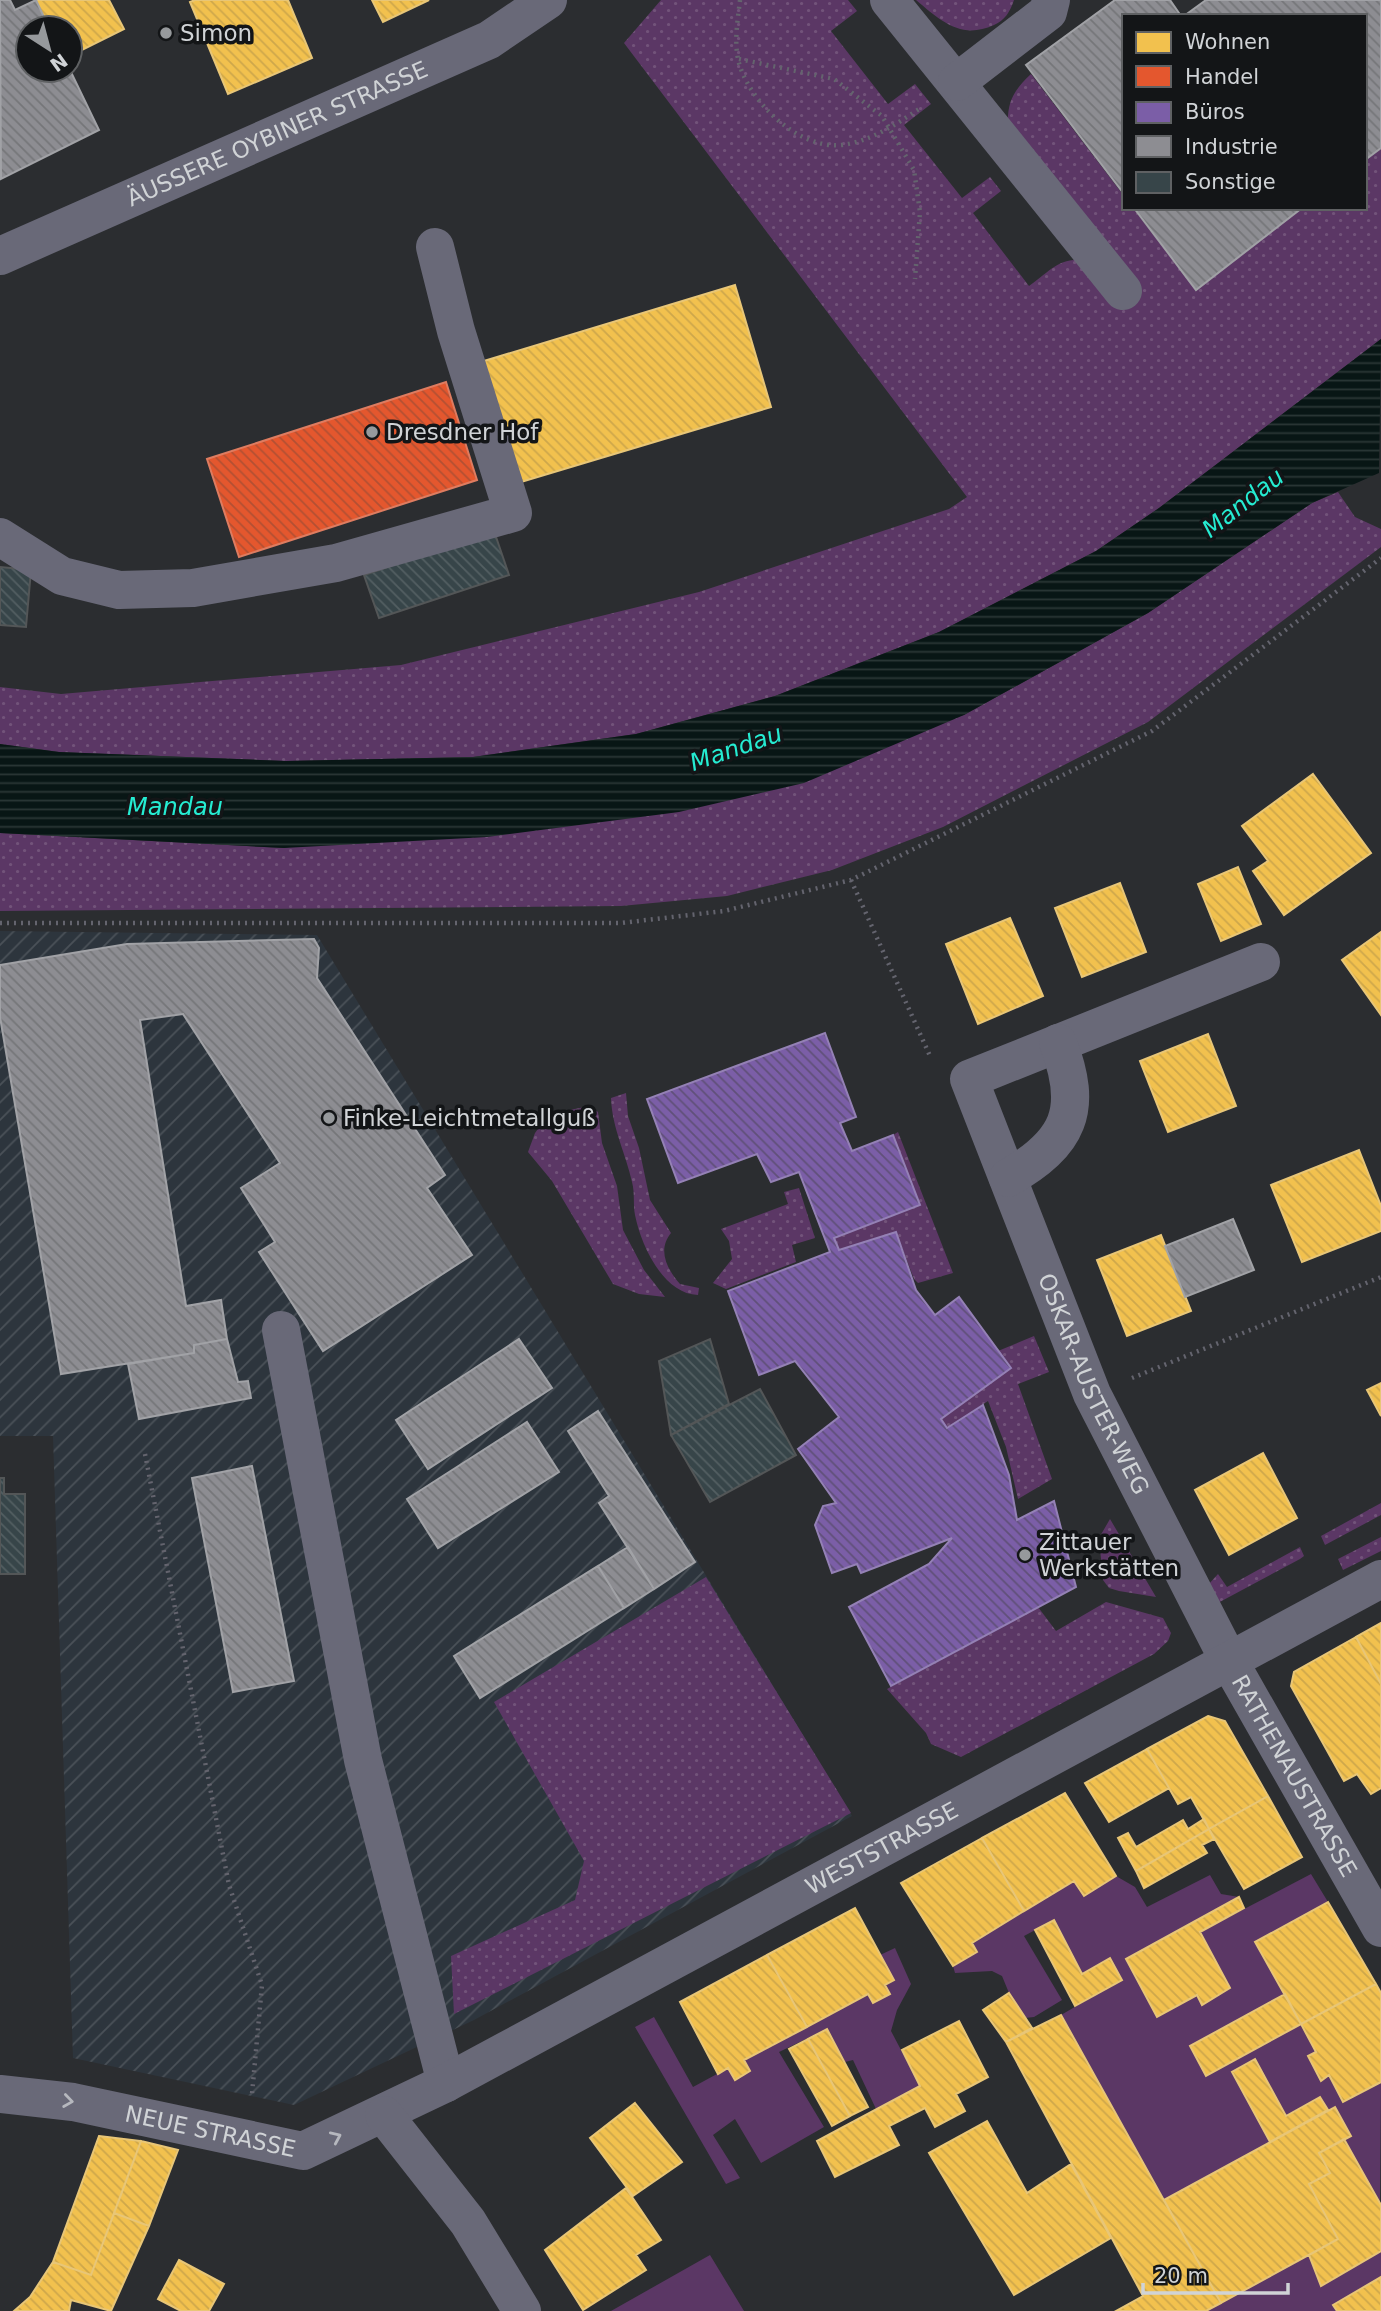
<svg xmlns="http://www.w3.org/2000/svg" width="1381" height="2311" font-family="'DejaVu Sans',sans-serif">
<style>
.industrial{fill:url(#industrial-furrows)}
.grass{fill:url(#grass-dots)}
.green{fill:#5b3765}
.water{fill:url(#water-rules)}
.homes{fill:url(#homes-back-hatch);stroke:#e8c677;stroke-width:2}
.shops{fill:url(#shops-back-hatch);stroke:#de7c60;stroke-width:2}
.offices{fill:url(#offices-back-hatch);stroke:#9481b5;stroke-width:2}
.industry{fill:url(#industry-back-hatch);stroke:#a1a2a6;stroke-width:2}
.building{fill:url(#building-back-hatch);stroke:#535657;stroke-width:2}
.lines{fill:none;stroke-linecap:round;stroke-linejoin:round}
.path{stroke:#64646e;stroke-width:4.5;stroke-dasharray:2 5;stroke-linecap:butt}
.minor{stroke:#696978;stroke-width:38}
.oneway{stroke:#b6b8be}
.poi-dot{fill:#96999c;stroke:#131517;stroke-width:2.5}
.labels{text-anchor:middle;stroke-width:7;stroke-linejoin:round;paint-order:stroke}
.poi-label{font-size:23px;fill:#d0d3d6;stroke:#131517;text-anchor:start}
.street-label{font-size:23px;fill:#d0d3d6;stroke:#131517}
.water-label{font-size:24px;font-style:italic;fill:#25ecd2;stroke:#131517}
</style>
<defs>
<pattern id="industrial-furrows" width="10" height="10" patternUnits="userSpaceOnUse" patternTransform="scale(1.75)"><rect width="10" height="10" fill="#2d353d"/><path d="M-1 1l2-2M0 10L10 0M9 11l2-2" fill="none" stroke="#4a5158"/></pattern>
<pattern id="grass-dots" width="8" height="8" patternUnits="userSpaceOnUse" patternTransform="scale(1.75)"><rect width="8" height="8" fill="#5b3765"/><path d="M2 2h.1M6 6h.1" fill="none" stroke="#72537a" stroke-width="1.8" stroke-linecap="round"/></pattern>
<pattern id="water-rules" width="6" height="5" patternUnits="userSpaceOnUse" patternTransform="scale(1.75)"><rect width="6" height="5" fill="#081615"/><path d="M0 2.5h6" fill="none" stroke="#2b3736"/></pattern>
<pattern id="homes-back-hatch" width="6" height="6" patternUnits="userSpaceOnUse" patternTransform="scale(1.75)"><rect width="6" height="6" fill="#f2c14e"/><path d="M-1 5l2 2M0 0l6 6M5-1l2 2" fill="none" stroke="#cea74b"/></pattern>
<pattern id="shops-back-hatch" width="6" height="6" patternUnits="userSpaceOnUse" patternTransform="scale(1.75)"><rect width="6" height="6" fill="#e4572e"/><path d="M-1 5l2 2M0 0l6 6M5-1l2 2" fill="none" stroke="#b25033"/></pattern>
<pattern id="offices-back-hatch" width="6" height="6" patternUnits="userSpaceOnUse" patternTransform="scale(1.75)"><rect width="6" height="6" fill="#7b5ea7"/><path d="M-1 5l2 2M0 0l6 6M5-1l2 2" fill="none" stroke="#605079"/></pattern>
<pattern id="industry-back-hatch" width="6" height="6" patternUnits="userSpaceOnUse" patternTransform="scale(1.75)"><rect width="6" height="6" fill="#8d8d92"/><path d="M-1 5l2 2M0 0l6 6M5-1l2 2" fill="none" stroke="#757679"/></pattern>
<pattern id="building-back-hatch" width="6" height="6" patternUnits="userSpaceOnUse" patternTransform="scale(1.75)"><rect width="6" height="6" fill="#374549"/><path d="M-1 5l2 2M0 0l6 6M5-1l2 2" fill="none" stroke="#535f62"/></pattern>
</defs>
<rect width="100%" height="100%" fill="#2b2d30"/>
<path class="industrial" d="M0 931 317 935 852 1816 474 2020 294 2105 73 2058 53 1436H0Z"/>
<path class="grass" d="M661 0H848L857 11 831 31 888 104 915 84 931 104 904 125 962 198 990 177 1001 191 973 213 1029 286C1047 274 1058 258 1081 260L1008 124C1007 101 1015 89 1031 74L1124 196V208H1133L1195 289 1302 208H1365V160L1381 148V339L1159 508 1096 551 939 632 775 696 636 734 473 757 286 761 59 752 0 744V687L61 694 401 665 699 592 949 509 967 497 624 43Z
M916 0H1014C1010 12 1005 20 994 25 961 40 941 21 916 0Z
M1338 492 1355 517 1381 529V547L1148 722 943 827 832 870 727 896 621 906 0 911V833L284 848 964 715 1148 613 1312 503Z
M626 1093 628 1116 639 1148 650 1200 671 1233C657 1250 667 1269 680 1284L699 1288 698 1295C663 1294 641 1245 635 1215 633 1204 635 1193 632 1182 626 1154 612 1128 611 1098Z
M590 1106 598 1112 602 1143 617 1186 623 1230 644 1270 665 1297 639 1294 613 1284 552 1181 528 1152 535 1133 549 1114Z
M898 1132 953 1273 918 1283 914 1279 896 1232 839 1250 834 1238 920 1205 893 1135Z
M799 1188 815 1238 792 1245 796 1262 726 1289 713 1283 732 1259 729 1241 721 1229 788 1204 784 1192Z
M1034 1336 1049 1372 1018 1384 1052 1479 1018 1499 1006 1447 988 1401 947 1428 941 1419 1010 1368 998 1351Z
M1381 1503V1515L1325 1545 1321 1536Z
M1110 1519 1156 1597 1119 1591 1109 1588 1103 1580 1099 1538Z
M1381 1537V1551L1343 1570 1338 1559Z
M1300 1547 1304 1556 1300 1559 1216 1604 1208 1585 1218 1574 1227 1587Z
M706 1577 851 1813 454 2014 451 1956 575 1900 584 1861 494 1702Z
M1106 1602 1163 1618 1171 1633 1168 1641 1154 1654 961 1757 931 1744 926 1733 887 1689 1038 1607 1056 1631Z"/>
<path class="green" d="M1311 1874 1328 1902 1285 1994 1190 2047 1206 2076 1301 2024 1316 2052 1308 2057 1321 2080 1329 2075 1343 2102 1381 2082 1380 2205 1344 2139 1335 2107 1328 2110 1320 2097 1286 2116 1254 2060 1232 2072 1270 2142 1164 2200 1061 2015 1121 1980 1110 1959 1082 1974 1054 1920 1024 1936 1062 2000 1034 2017 1025 2018 1009 1993 1002 1976 992 1971 955 1973 953 1966 977 1952 972 1943 1074 1881 1084 1896 1116 1876 1135 1887 1147 1907 1210 1875 1221 1894 1239 1897 1126 1959 1157 2016 1197 1995 1202 2005 1230 1988 1200 1932Z
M895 1948 911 1984 897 2010 891 2031 920 2086 876 2109 853 2060 845 2062 827 2029 779 2052 824 2127 761 2163 735 2119 713 2135 740 2178 726 2184 635 2027 654 2017 693 2087 728 2068 750 2071 744 2060 868 1994 873 2003 890 1994 885 1985 894 1980 880 1955Z
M1381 2251V2277L1334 2305 1337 2311H1206L1309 2255 1322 2286Z
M710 2255 744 2311H611Z"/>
<path class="water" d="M1381 339 1379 473 1312 503 1148 613 964 715 804 783 679 812 487 837 284 848 0 833V744L59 752 286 761 473 757 636 734 775 696 939 632 1096 551 1159 508Z"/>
<path class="homes" d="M35 0H109L124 29 70 56V28H49Z
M195 0H288L312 58 228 94 190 2Z
M372 0H429L383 22Z
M735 285 771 407 521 482 484 361Z
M1313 774 1371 853 1284 915 1253 871 1268 861 1242 826Z
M1238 867 1261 924 1221 941 1198 884Z
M1120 883 1146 952 1082 977 1055 908Z
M1010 918 1043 996 978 1024 946 944Z
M1381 932V1015L1342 960Z
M1208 1034 1236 1106 1168 1132 1140 1061Z
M1359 1150 1381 1206V1231L1302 1262 1271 1185Z
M1161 1235 1191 1311 1127 1336 1097 1260Z
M1381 1383V1416L1367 1390Z
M1263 1453 1297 1518 1229 1555 1195 1490Z
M1381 1623V1684L1356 1637Z
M1356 1637 1381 1684V1788L1371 1794 1357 1774 1344 1781 1291 1686 1294 1672Z
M1208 1716 1225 1721 1268 1796 1209 1829 1191 1797 1178 1804 1147 1749Z
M1147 1749 1169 1788 1109 1822 1085 1783Z
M1065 1793 1116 1876 1084 1896 1074 1881 1024 1911 982 1838Z
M1268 1796 1302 1857 1244 1889 1209 1829Z
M1204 1819 1209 1829 1136 1871 1118 1838 1128 1833 1136 1847 1183 1820 1188 1829Z
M1209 1829 1214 1839 1202 1845 1207 1853 1144 1888 1136 1871Z
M982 1838 1024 1911 972 1943 977 1952 953 1966 901 1883Z
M1239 1897 1244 1908 1200 1932 1230 1988 1202 2005 1197 1995 1157 2017 1126 1959Z
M1328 1902 1376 1984 1301 2024 1255 1942Z
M855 1908 894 1980 885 1985 890 1994 873 2003 868 1994 807 2027 767 1955Z
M1054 1920 1082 1974 1110 1958 1122 1980 1075 2006 1035 1930Z
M767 1955 807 2027 744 2060 750 2071 735 2080 728 2068 718 2074 680 2002Z
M1376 1984 1381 1993V2082L1343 2102 1329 2075 1321 2081 1308 2056 1316 2052 1301 2024Z
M1009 1993 1032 2028 1006 2042 983 2010Z
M1285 1994 1301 2024 1206 2076 1190 2046Z
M1061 2015 1221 2303 1206 2311H1116L1143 2296 1006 2042Z
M959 2021 988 2077 956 2094 965 2111 935 2127 925 2108 889 2126 899 2145 835 2177 817 2141 920 2086 902 2050Z
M827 2029 868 2107 850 2116 808 2039Z
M808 2039 850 2116 832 2126 789 2049Z
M1255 2059 1286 2116 1320 2097 1328 2110 1270 2142 1232 2072Z
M635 2103 682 2162 633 2196 590 2138Z
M1335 2107 1351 2136 1319 2153 1330 2173 1309 2184 1338 2239 1221 2303 1164 2200Z
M987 2121 1027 2193 1071 2164 1111 2238 1014 2295 929 2153Z
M99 2136 141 2141 91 2275 53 2262Z
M1344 2139 1381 2205V2251L1321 2286 1309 2255 1338 2239 1309 2184 1330 2173 1319 2153Z
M141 2141 178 2150 149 2226 114 2213Z
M626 2188 661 2240 636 2255 646 2270 583 2310 545 2250Z
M114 2213 149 2226 111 2311 71 2300 69 2311H14L30 2297 53 2262 91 2275Z
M179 2260 224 2284 209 2311H181L158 2299Z
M1381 2277V2311H1337L1333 2305Z"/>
<path class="shops" d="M446 382 477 480 239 557 207 459Z"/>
<path class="offices" d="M825 1033 856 1117 840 1123 852 1151 893 1135 920 1205 834 1238 839 1250 896 1232 916 1290 935 1315 959 1297 1011 1368 941 1419 947 1428 983 1405 1009 1475 1017 1520 1054 1501 1076 1587 891 1686 849 1607 929 1564 952 1538 861 1573 857 1564 832 1573 815 1525 823 1506 836 1503 798 1449 839 1417 795 1361 759 1375 728 1291 830 1252 799 1172 771 1182 757 1154 678 1183 647 1099Z"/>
<path class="industry" d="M0 0H10L15 10 36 0 49 28H28V70H70L99 130 1 179Z
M1115 0H1170L1181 16H1124V194L1026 65Z
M1206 0H1381V148L1365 160V16H1184Z
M1134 208H1302L1196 290Z
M314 939 319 948 317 978 445 1175 427 1188 472 1255 323 1351 259 1252 275 1242 241 1188 280 1163 183 1014 140 1020 186 1306 221 1300 227 1339 194 1345V1353L61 1374 0 1017V965L127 944Z
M1233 1219 1254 1270 1185 1297 1165 1246Z
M227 1339 238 1382 248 1381 251 1398 139 1419 128 1364 194 1353V1345Z
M519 1339 552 1388 428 1469 396 1420Z
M598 1411 695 1562 654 1589 599 1503 609 1496 568 1431Z
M527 1422 559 1472 438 1548 407 1499Z
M252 1466 294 1681 233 1692 192 1478Z
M628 1547 654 1589 624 1608 598 1566Z
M598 1566 624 1608 480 1698 454 1656Z"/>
<path class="building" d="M494 531 509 575 379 618 364 575Z
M0 567 31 570 26 627 0 625Z
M710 1339 729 1404 671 1435 659 1361Z
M760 1389 796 1455 710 1502 671 1435Z
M0 1478H4V1494H25V1574H0Z"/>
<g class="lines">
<path class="path" d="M740 0C738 19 734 39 738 59 747 100 798 150 842 145 871 141 895 125 919 109
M739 59 834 79 882 116 914 170 920 212 915 279
M851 880 930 1056
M0 923H621L724 911 851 880 1152 731 1381 558
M1132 1378 1381 1277
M145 1454 229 1885 262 1985 252 2094"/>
<g class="minor">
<path d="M889 0 1123 291"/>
<path d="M957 82 1048 12 1051 0"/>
<path id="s1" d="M0 256 489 40 548 0"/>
<path d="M0 537 62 576 119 590 193 588 336 563 513 513 456 331 435 247"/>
<path id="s2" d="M1261 962 969 1079 1092 1394 1229 1661 1381 1928"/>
<path d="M1008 1178C1069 1143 1084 1110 1058 1043"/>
<path d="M281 1330 363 1760 446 2083"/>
<path id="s3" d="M0 2094 73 2102 303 2151 446 2083 1381 1579"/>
<path d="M384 2115 468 2222 522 2311"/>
</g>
</g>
<defs><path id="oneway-chevron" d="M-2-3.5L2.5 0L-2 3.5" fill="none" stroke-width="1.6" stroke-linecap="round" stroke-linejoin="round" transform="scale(1.75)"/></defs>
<g class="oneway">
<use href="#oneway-chevron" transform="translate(68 2101) rotate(8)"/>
<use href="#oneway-chevron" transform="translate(336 2137) rotate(-24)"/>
</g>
<g class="poi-dot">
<circle cx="166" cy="33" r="7"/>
<circle cx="372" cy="432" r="7"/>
<circle cx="329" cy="1118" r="7"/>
<circle cx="1025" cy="1555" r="7"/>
</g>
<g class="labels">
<g class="poi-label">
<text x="180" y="41">Simon</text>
<text x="386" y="440">Dresdner Hof</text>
<text x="343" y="1126">Finke-Leichtmetallguß</text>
<text x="1039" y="1550">Zittauer<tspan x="1039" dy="26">Werkstätten</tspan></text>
</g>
<g class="street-label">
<text dy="8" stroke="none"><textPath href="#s1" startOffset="303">ÄUSSERE OYBINER STRASSE</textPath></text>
<text dy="8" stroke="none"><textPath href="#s2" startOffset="644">OSKAR-AUSTER-WEG</textPath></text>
<text dy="8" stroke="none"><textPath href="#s2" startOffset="1085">RATHENAUSTRASSE</textPath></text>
<text dy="8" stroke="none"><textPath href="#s3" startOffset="962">WESTSTRASSE</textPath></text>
<text dy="8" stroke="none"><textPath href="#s3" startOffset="214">NEUE STRASSE</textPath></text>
</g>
<g class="water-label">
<text transform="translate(1243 503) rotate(-38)" y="8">Mandau</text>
<text transform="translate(736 748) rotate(-19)" y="8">Mandau</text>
<text x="175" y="815">Mandau</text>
</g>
</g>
<rect x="1122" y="14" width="245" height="196" fill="#131517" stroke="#5f6163" stroke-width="2"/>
<rect x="1136" y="32" width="35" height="21" fill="#f2c14e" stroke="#5f6163" stroke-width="2"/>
<text x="1185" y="49" font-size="21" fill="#d0d3d6">Wohnen</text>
<rect x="1136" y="66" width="35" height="21" fill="#e4572e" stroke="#5f6163" stroke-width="2"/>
<text x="1185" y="84" font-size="21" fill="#d0d3d6">Handel</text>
<rect x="1136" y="102" width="35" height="21" fill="#7b5ea7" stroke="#5f6163" stroke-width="2"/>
<text x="1185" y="119" font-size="21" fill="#d0d3d6">Büros</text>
<rect x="1136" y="136" width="35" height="21" fill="#8d8d92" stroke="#5f6163" stroke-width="2"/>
<text x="1185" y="154" font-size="21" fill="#d0d3d6">Industrie</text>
<rect x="1136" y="172" width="35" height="21" fill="#374549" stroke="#5f6163" stroke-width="2"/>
<text x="1185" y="189" font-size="21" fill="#d0d3d6">Sonstige</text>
<g transform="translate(49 49) rotate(144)"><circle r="33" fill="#131517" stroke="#5f6163" stroke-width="2"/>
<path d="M0-5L12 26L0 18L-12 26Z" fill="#96999c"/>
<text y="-10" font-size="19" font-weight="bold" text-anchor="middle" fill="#d0d3d6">N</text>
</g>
<path d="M1143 2283v10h145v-10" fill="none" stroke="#d0d3d6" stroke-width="3.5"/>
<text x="1154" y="2283" font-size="21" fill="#d0d3d6" stroke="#131517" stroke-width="5" paint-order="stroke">20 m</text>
</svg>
